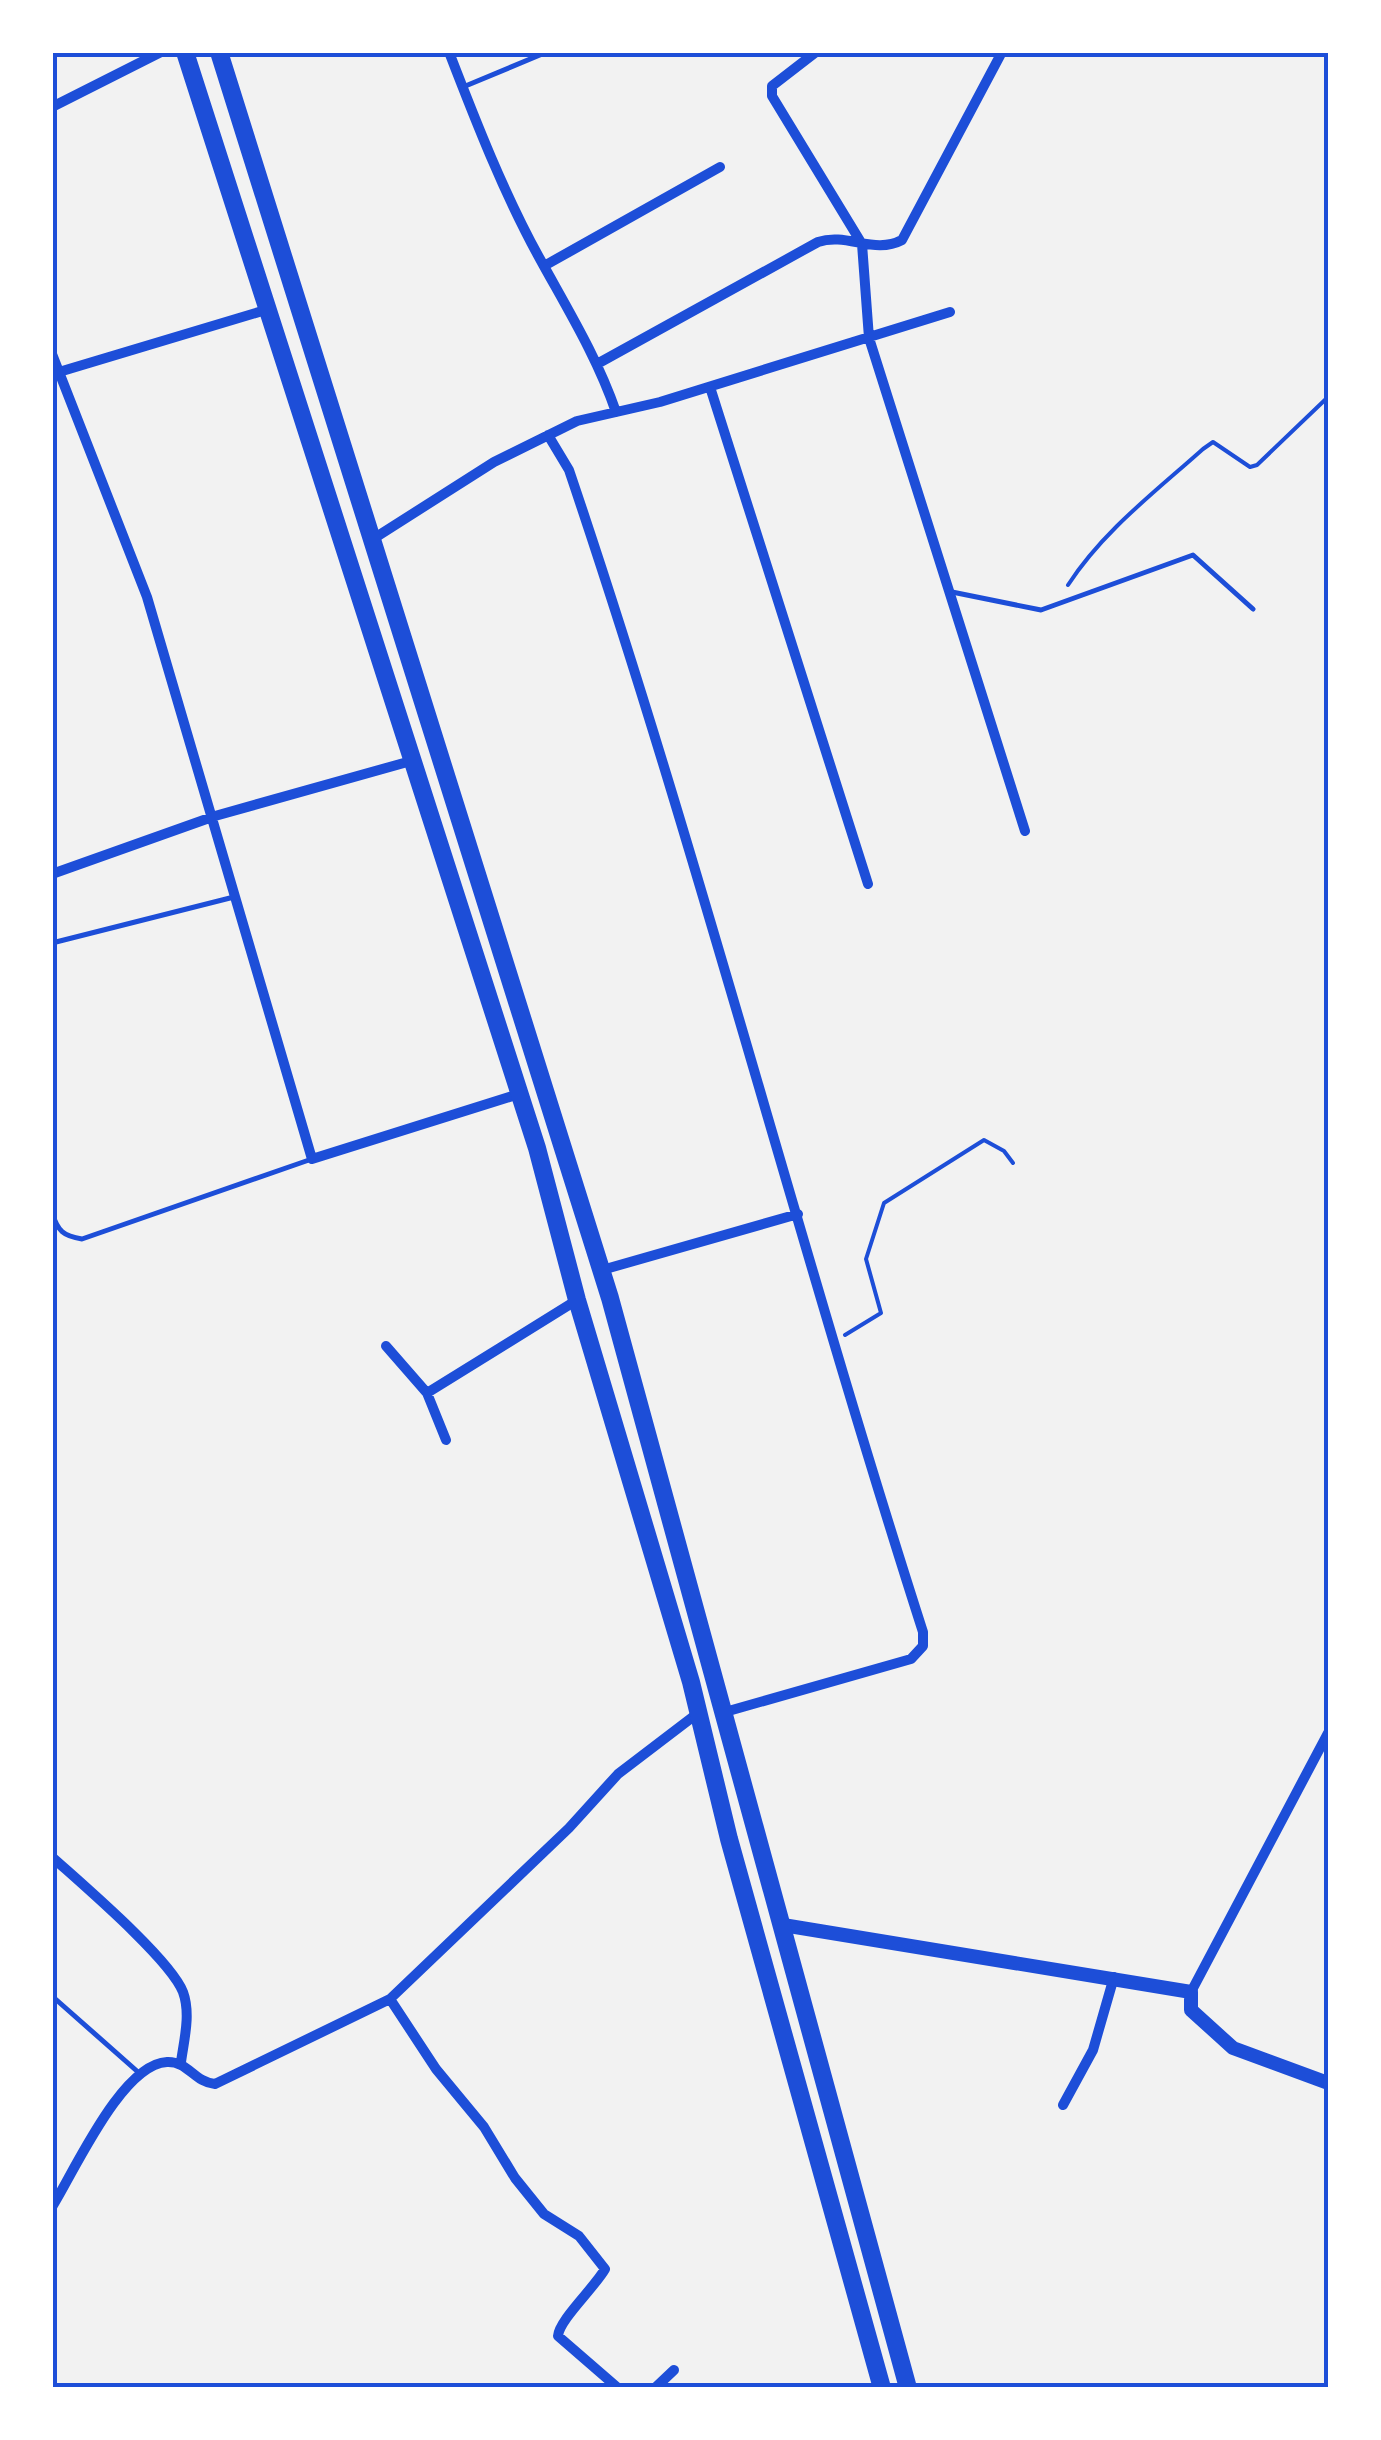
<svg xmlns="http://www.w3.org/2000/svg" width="1381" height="2440" font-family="'Public Sans',sans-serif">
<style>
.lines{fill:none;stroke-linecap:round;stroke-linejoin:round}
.path{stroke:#1d4ed8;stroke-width:4}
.service{stroke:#1d4ed8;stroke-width:5}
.minor{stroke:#1d4ed8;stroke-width:10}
.tertiary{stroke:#1d4ed8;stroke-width:14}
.trunk{stroke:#1d4ed8;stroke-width:18}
.neatline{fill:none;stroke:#1d4ed8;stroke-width:4}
</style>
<rect width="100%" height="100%" fill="#f2f2f2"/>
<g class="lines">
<path class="path" d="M1068 585C1103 531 1155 492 1203 449L1213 442 1250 467 1257 465 1328 397
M845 1335 881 1313 866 1259 884 1203 984 1140 1004 1151 1013 1163"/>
<path class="service" d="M463 87 547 52
M952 592 1041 610 1193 555 1253 609
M52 943 234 897
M52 1213C58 1231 63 1236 82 1239L309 1160
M52 1996 138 2072"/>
<path class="minor" d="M449 52C476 122 504 194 540 259 568 310 597 357 616 412
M816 52 772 86V96L862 244 869 338 1025 831
M52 107 161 52
M544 266 720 167
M52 354 147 597 312 1159 519 1094
M597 364 818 242C847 232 874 255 902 240L1002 52
M59 372 269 309
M710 387 868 884
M548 435 569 470C699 854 799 1246 923 1632V1646L911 1659 725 1712
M373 539 494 462 577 421 660 402 950 312
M52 874 215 816 411 761
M602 1270 798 1214
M386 1346 427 1393 577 1300
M427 1393 446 1440
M52 1857C82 1884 170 1959 183 1992 191 2014 184 2040 181 2062
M1191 1992 1328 1733
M390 1999 436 2069 484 2127 515 2178 544 2214 579 2236 605 2269C595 2287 559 2320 558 2336L618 2388
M1063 2105 1093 2050 1114 1977
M52 2207C75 2170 122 2064 167 2062 188 2061 194 2082 215 2084L390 1999 569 1828 618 1774 698 1713
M655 2388 674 2370
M1278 2388H1311"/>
<path class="tertiary" d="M783 1925 1191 1992V2010L1233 2048 1328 2083"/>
<path class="trunk" d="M185 52 537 1148 577 1300 691 1682 729 1839 882 2388
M219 52 610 1298 908 2388"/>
</g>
<rect width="1381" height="2440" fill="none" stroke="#ffffff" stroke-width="110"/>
<rect x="55" y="55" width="1271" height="2330" class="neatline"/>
</svg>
